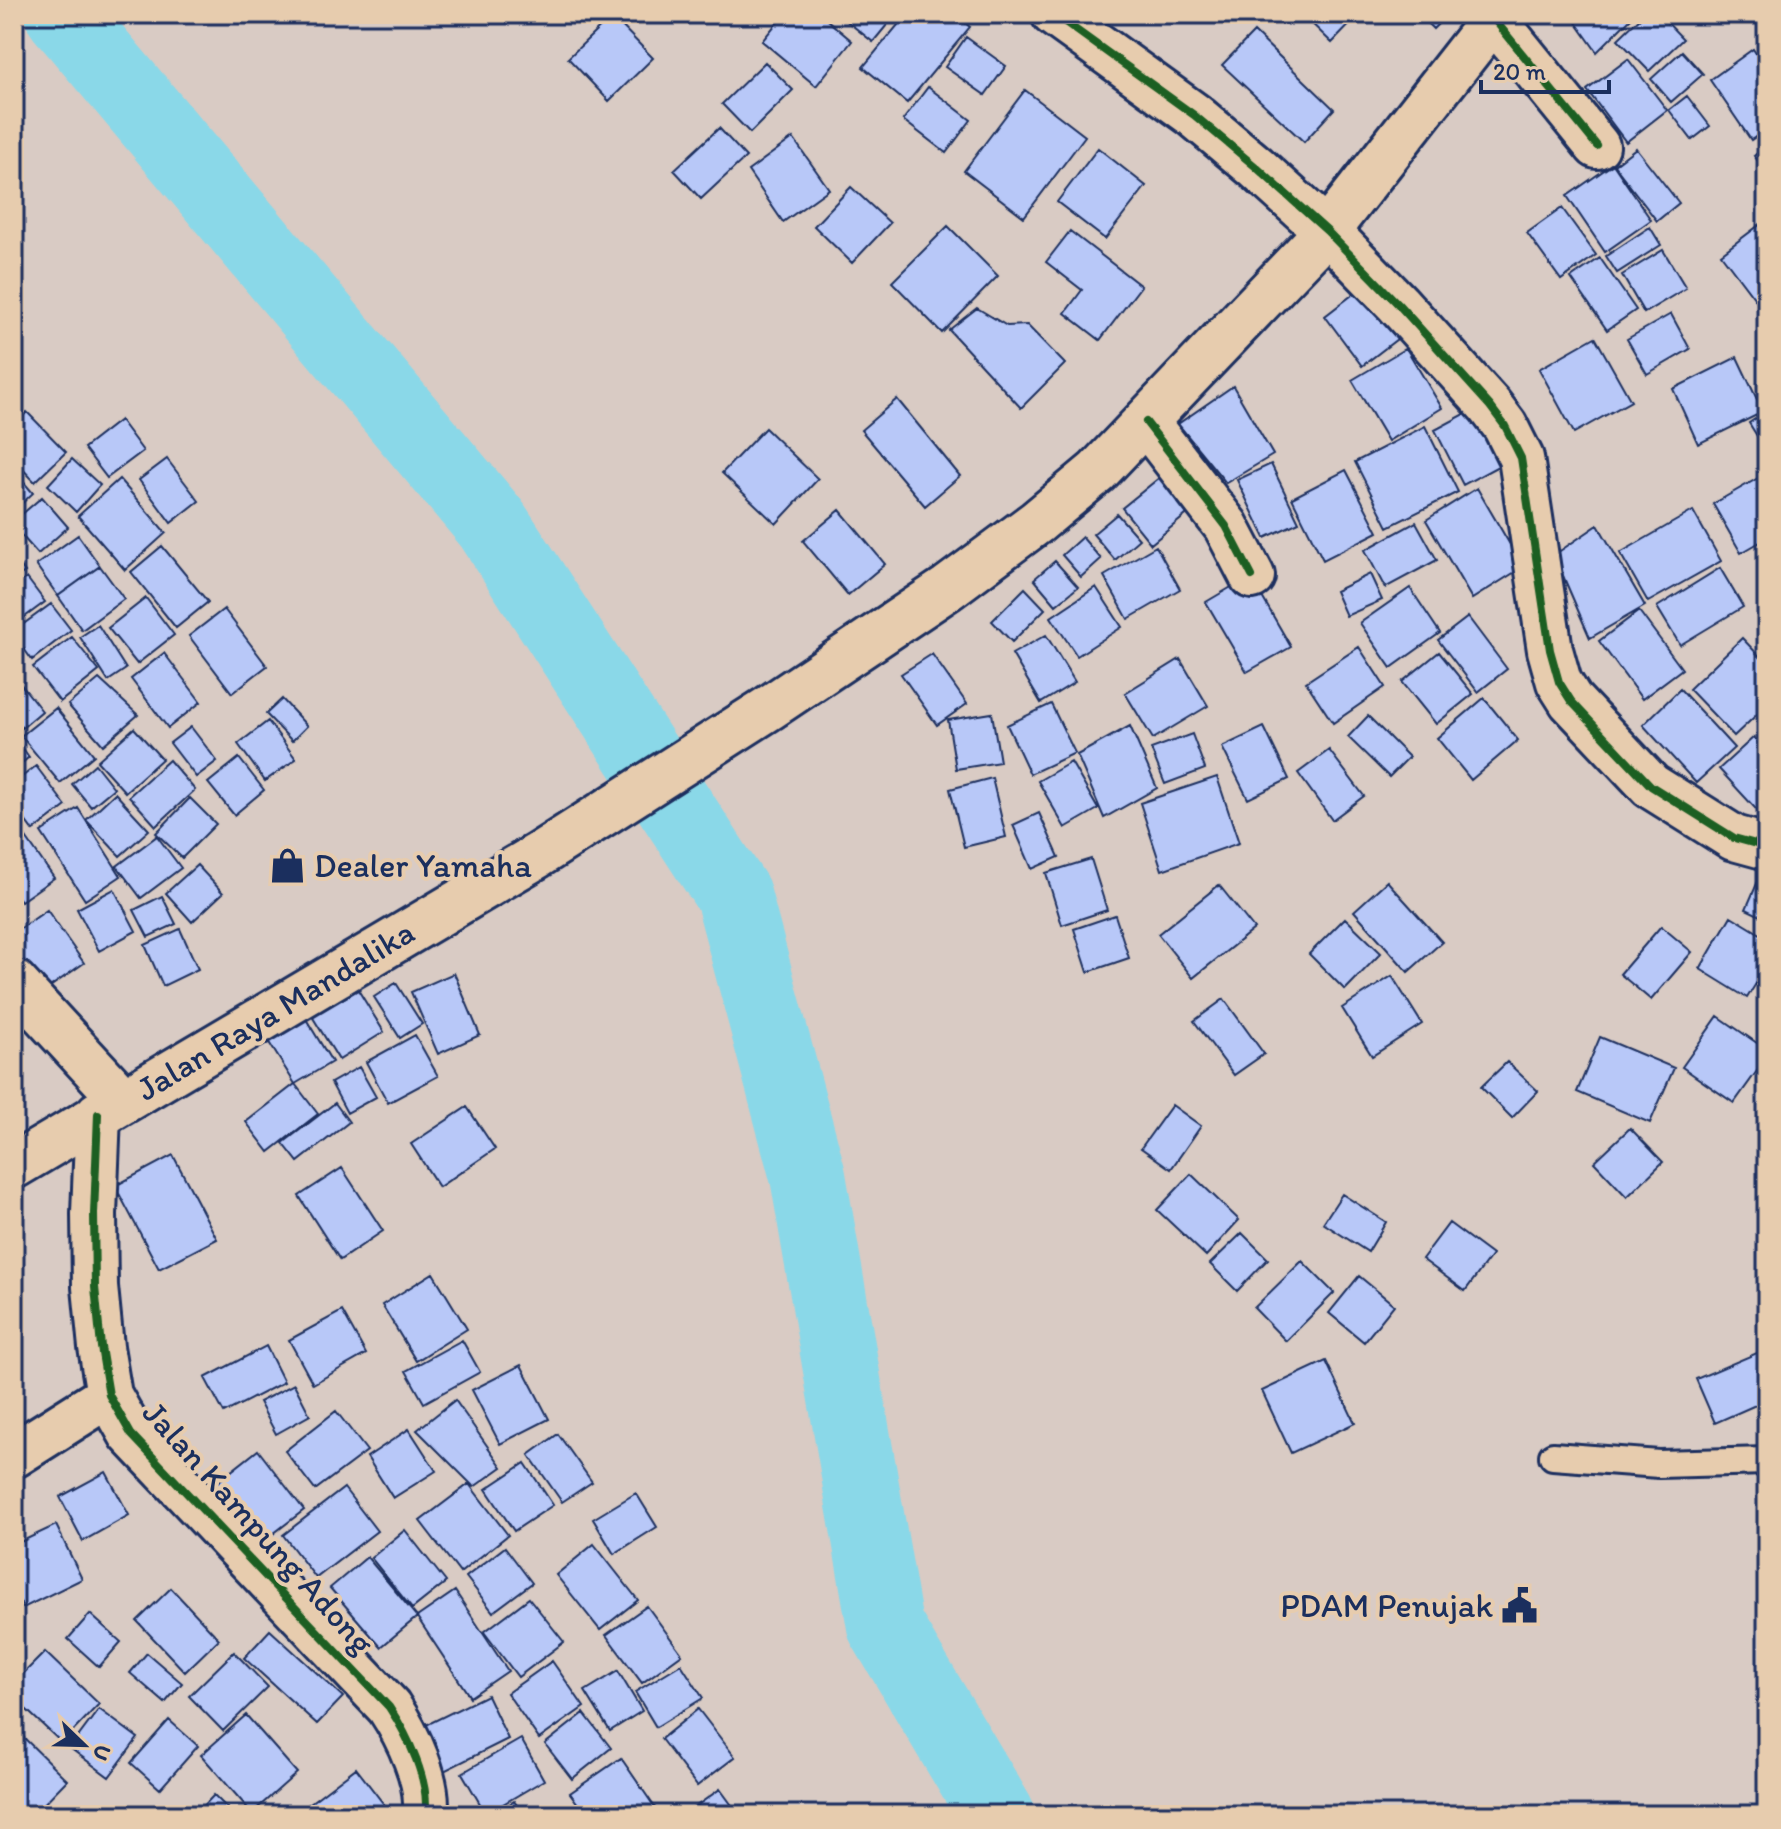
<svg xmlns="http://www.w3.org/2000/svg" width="1781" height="1829" font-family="Itim,sans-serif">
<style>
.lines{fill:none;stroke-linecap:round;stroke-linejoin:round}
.river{stroke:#8ad8e8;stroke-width:76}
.building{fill:#b8c8f8;stroke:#1b2f5e;stroke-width:2}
.lane-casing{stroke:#1b2f5e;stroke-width:32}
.street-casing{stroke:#1b2f5e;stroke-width:50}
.secondary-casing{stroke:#1b2f5e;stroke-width:50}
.lane{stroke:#e7ccae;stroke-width:26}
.street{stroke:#e7ccae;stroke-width:44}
.secondary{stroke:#e7ccae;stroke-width:44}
.cycleway-casing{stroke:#e7ccae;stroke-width:13}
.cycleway{stroke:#1b5e20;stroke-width:8}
.labels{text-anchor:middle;stroke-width:8;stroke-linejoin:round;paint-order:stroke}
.poi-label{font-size:34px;fill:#1b2f5e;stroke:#e7ccae;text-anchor:start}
.street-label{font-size:34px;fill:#1b2f5e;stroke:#e7ccae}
</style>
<rect width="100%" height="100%" fill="#d9cbc4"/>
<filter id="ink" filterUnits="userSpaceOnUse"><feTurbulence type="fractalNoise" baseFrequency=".0125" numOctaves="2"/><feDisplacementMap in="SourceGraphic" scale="16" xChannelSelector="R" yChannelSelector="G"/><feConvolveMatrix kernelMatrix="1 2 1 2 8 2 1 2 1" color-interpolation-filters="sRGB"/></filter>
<g filter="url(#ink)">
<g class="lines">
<path class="river" d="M63 14 492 524 733 895 808 1176 885 1626 997 1815"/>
</g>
<path class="building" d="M784 14H820L852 41 816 86 762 41Z
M838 14H896L873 42Z
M907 14H954L970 27 907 103 863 67Z
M1228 14H1251L1242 25Z
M1302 14H1360L1332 43Z
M1418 14H1448L1433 29Z
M1570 14H1635L1597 52Z
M1644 14H1659L1683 39 1649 71 1618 39Z
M612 16 653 58 609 101 568 58Z
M1254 32 1334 109 1304 142 1222 65Z
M966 37 1006 66 985 95 945 67Z
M1753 49 1767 70V129L1751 140 1710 80Z
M1682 51 1703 74 1671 102 1651 79Z
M1628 59 1667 110 1626 142 1587 90Z
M765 62 793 90 750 133 722 104Z
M928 87 971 120 946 153 903 120Z
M1025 90 1085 136 1024 217 964 171Z
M1687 96 1710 126 1692 140 1669 110Z
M719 128 746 157 701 199 674 170Z
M793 138 829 189 783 222 748 171Z
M1767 145V172L1754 156Z
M1098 148 1146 186 1105 239 1057 202Z
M1636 148 1679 203 1657 221 1614 165Z
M1613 164 1651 220 1605 252 1567 196Z
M851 187 890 223 852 263 814 226Z
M1562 208 1596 255 1561 280 1527 233Z
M1762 223 1767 230V315L1721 254Z
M948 226 998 276 942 333 892 282Z
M1650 227 1661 245 1617 273 1606 256Z
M1070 231 1141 286 1100 340 1065 313 1082 290 1046 262Z
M1663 250 1686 288 1644 313 1622 275Z
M1600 258 1636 310 1607 330 1571 278Z
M1360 289 1397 339 1362 366 1325 316Z
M977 308 1007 326 1027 325 1065 364 1021 408 949 330Z
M1671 314 1690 349 1647 374 1627 339Z
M1595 337 1631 401 1574 433 1539 369Z
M1406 348 1442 408 1388 441 1352 380Z
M1737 357 1763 412 1698 444 1673 389Z
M1233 386 1273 455 1226 483 1178 424Z
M897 399 960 476 925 506 861 430Z
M1474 409 1502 464 1463 485 1435 430Z
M1767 411V452L1749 423Z
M27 412 66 452 35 482 14 460V425Z
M120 420 143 451 107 478 84 448Z
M1425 426 1458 492 1388 527 1355 462Z
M765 428 818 479 776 524 722 473Z
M72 459 100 485 76 512 48 485Z
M167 459 199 501 171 523 139 480Z
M1271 464 1299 522 1265 538 1237 480Z
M1175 465 1204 500 1151 544 1122 508Z
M1346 470 1378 532 1323 560 1292 498Z
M14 471 33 493 14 511Z
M1767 473V538L1741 553 1713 504Z
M119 479 166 533 125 570 78 516Z
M1477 488 1523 567 1472 599 1426 520Z
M42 497 68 527 38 554 14 527V521Z
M840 510 885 564 848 595 803 541Z
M1693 511 1721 561 1648 602 1620 553Z
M1117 514 1139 539 1115 560 1093 534Z
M1416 522 1437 560 1385 588 1365 550Z
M1598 525 1645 606 1590 638 1554 555Z
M78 535 100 566 58 596 36 565Z
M1082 537 1101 559 1081 577 1062 555Z
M162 546 208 602 176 628 131 572Z
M1156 546 1180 589 1128 619 1104 576Z
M14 557 25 572 14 579Z
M1055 561 1078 587 1056 605 1034 579Z
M100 566 124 599 82 630 58 596Z
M1720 568 1743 607 1680 645 1657 607Z
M1370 574 1382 600 1346 616 1335 591Z
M1250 576 1291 647 1247 672 1206 602Z
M27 578 45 602 14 625V587Z
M1096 587 1122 627 1077 656 1051 617Z
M1025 588 1045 609 1012 642 992 621Z
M1410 588 1440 633 1391 668 1360 623Z
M146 598 174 635 137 664 108 628Z
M51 604 71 630 32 660 14 635V631Z
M224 609 267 666 232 693 189 636Z
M1639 611 1682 669 1642 699 1599 641Z
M1468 617 1507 669 1478 692 1438 640Z
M98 625 126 669 108 681 80 637Z
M1046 635 1075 682 1041 703 1012 654Z
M72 637 99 671 60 702 33 667Z
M1742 638 1767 664V705L1734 736 1689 689Z
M1359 647 1385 687 1333 723 1306 682Z
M1439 652 1473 694 1436 724 1402 682Z
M164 653 201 702 168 728 131 679Z
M932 654 967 704 937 725 901 674Z
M1180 659 1208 706 1153 739 1125 693Z
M16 678 42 711 22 728 14 718Z
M99 679 138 715 103 745 68 705Z
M1680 689 1734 748 1696 783 1643 725Z
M1484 698 1518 740 1471 780 1437 738Z
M282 699 307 726 292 741 266 714Z
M1051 704 1075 753 1030 774 1007 725Z
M56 708 94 755 60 783 21 736Z
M992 713 1000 762 956 769 948 720Z
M1368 716 1409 757 1389 777 1348 737Z
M268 721 296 759 265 781 238 744Z
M1130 726 1157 788 1104 818 1077 755Z
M191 727 217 761 196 777 170 743Z
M1264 727 1289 779 1248 799 1222 747Z
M134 728 162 759 125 792 97 761Z
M1192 734 1205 769 1165 784 1151 749Z
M14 736 29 757 14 770Z
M1754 737 1767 751 1766 820 1719 769Z
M1329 750 1364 796 1332 820 1298 773Z
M239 758 264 790 234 815 208 783Z
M169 760 195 790 156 826 129 796Z
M1071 762 1098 809 1065 828 1038 781Z
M95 764 114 788 91 807 72 784Z
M36 766 66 806 33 831 14 805V783Z
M1217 777 1239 843 1162 870 1140 803Z
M992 778 1006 837 964 847 950 789Z
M115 793 149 830 120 856 86 820Z
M190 798 216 824 182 858 156 833Z
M78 808 121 876 85 900 41 832Z
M1039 813 1059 857 1032 869 1013 825Z
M22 832 54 878 21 901 14 891V838Z
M157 836 181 868 141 898 117 866Z
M1091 859 1107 910 1062 925 1046 873Z
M197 865 223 893 192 922 166 893Z
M1762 872 1767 874V919L1746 909Z
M1387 881 1442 942 1408 972 1354 911Z
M1219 885 1254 929 1193 978 1158 934Z
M114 889 136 931 99 951 77 909Z
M162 896 176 924 148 937 134 910Z
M47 910 84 963 44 991 14 949V933Z
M1115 915 1129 958 1088 972 1074 929Z
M1731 916 1767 938V966L1747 998 1700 969Z
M1345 918 1381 953 1345 990 1309 954Z
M1661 926 1692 952 1651 1000 1620 974Z
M180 929 198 969 163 986 145 945Z
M454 973 480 1035 438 1054 411 992Z
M1392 976 1422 1024 1372 1056 1342 1008Z
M352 980 384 1032 339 1060 307 1008Z
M396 983 422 1024 400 1038 374 997Z
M1224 999 1264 1054 1234 1075 1194 1021Z
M303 1014 332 1062 295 1084 265 1036Z
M1718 1016 1767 1050V1057L1734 1103 1682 1067Z
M415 1035 438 1076 388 1103 366 1062Z
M1600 1037 1674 1068 1650 1123 1577 1092Z
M1507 1062 1538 1091 1512 1118 1481 1087Z
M359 1067 376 1097 347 1113 331 1083Z
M295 1084 318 1114 269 1152 246 1122Z
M335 1103 349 1122 298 1162 283 1143Z
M1172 1105 1201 1126 1171 1169 1141 1148Z
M467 1107 495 1149 439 1187 411 1144Z
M1630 1128 1663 1162 1627 1197 1594 1162Z
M173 1155 217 1239 159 1269 115 1186Z
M342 1168 383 1231 340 1260 299 1196Z
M1191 1174 1239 1220 1206 1256 1157 1210Z
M1342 1194 1386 1222 1368 1252 1323 1223Z
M1449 1223 1492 1255 1465 1291 1422 1259Z
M1242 1233 1268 1259 1237 1291 1210 1264Z
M1302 1261 1334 1293 1286 1341 1254 1308Z
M433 1273 467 1329 416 1361 382 1305Z
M1359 1276 1394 1305 1364 1342 1329 1313Z
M342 1311 366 1354 313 1384 289 1340Z
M462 1340 480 1372 424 1403 406 1371Z
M266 1346 284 1382 224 1413 205 1378Z
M1764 1350 1767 1358V1400L1715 1423 1696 1379Z
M1326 1361 1355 1423 1291 1453 1262 1391Z
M521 1365 549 1419 500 1444 472 1390Z
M294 1384 310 1415 276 1434 259 1402Z
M455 1400 502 1467 474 1487 417 1430Z
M336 1411 367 1451 315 1490 285 1451Z
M409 1429 436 1471 393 1498 367 1457Z
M558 1434 592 1482 562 1502 529 1455Z
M258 1450 304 1510 256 1547 210 1488Z
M525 1463 553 1505 514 1531 486 1489Z
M106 1472 129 1515 83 1541 60 1497Z
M469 1484 508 1535 460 1573 420 1521Z
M344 1488 377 1531 316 1578 283 1535Z
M636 1493 657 1527 614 1554 593 1519Z
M56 1525 82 1579 23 1608 14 1590V1545Z
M405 1530 446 1582 412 1609 371 1558Z
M594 1544 638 1600 600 1630 556 1575Z
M505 1547 532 1583 493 1612 466 1577Z
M367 1557 417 1617 381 1647 330 1588Z
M171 1588 219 1639 185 1672 137 1621Z
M455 1591 508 1671 470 1697 417 1617Z
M529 1598 564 1642 518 1677 484 1632Z
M647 1606 682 1654 642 1683 606 1635Z
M90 1614 121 1642 99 1667 68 1639Z
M270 1630 343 1697 317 1724 244 1658Z
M45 1652 99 1704 62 1743 14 1698V1683Z
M234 1652 268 1687 223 1731 189 1696Z
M147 1653 182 1683 165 1703 130 1673Z
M552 1661 584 1707 539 1739 507 1693Z
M681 1664 703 1698 656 1727 635 1692Z
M618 1671 642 1711 610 1731 585 1691Z
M487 1695 508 1739 442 1772 420 1728Z
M99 1709 138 1738 109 1777 70 1748Z
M698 1709 735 1757 697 1786 661 1739Z
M584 1713 611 1748 572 1779 545 1744Z
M246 1715 297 1773 252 1813 201 1755Z
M169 1720 198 1746 160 1789 131 1763Z
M14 1728 67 1780 33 1815H14Z
M521 1739 544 1780 486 1814 462 1773Z
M621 1758 658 1812 654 1815H586L570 1793Z
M356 1768 392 1815H298L297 1813Z
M720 1789 739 1815H684Z
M214 1795 234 1815H195Z
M514 1801 524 1815H493Z"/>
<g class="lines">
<defs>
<path id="lane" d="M1553 1456 1659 1464 1767 1461"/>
<path id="street" d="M1054 14 1194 115 1256 167 1327 231 1398 304 1490 406 1505 426 1521 458 1550 650 1559 682 1571 701 1651 786 1734 838 1767 847
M1494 19 1597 146
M1146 422 1226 526 1252 576
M98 1114 94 1214 95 1287 101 1347 109 1395 131 1434 389 1707C407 1734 431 1783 425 1815
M14 1455 109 1395"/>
<path id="secondary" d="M14 982 123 1100
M14 1166 537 856 769 708 948 588 1037 522 1097 472 1327 231 1497 14"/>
</defs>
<use href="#lane" class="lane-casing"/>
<use href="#street" class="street-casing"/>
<use href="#secondary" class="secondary-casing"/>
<use href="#lane" class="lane"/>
<use href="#street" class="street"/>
<use href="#secondary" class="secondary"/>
<defs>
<path id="cycleway" d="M1054 14 1194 115 1256 167 1327 231 1398 304 1490 406 1505 426 1521 458 1550 650 1559 682 1571 701 1651 786 1734 838 1767 847
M1494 19 1597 146
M1146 422 1226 526 1252 576
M98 1114 94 1214 95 1287 101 1347 109 1395 131 1434 389 1707C407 1734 431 1783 425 1815"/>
</defs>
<use href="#cycleway" class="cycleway-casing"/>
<use href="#cycleway" class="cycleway"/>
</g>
</g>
<defs>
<symbol id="shop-bare" viewBox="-9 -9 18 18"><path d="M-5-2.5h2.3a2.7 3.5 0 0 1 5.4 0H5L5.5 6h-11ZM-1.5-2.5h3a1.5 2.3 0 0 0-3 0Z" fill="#1b2f5e" stroke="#e7ccae" stroke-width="2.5" paint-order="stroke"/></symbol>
<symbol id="civic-bare" viewBox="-9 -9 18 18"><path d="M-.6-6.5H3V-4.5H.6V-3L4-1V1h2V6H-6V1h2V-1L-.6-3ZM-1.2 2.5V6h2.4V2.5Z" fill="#1b2f5e" stroke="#e7ccae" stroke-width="2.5" paint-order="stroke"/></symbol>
</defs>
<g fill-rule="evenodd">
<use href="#shop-bare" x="262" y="840" width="51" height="51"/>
<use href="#civic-bare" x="1494" y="1580" width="51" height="51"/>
</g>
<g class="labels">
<g class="poi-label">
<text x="314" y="877">Dealer Yamaha</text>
<text x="1493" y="1617" text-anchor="end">PDAM Penujak</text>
</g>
<g class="street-label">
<text transform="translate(275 1010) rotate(-31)" y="12">Jalan Raya Mandalika</text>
<text transform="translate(259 1527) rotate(48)" y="12">Jalan Kampung Adong</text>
</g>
</g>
<rect width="1781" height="1829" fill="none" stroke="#e7ccae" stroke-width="48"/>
<rect x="24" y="24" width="1733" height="1781" fill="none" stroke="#1b2f5e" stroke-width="3" filter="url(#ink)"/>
<g transform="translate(84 1745) rotate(113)" stroke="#e7ccae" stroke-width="6" paint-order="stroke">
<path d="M0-6L14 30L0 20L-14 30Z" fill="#1b2f5e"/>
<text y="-12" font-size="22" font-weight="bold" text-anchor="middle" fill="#1b2f5e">U</text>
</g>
<path d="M1481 80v12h128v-12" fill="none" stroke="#1b2f5e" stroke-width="4"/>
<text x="1493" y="80" font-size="24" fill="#1b2f5e" stroke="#e7ccae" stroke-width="6" paint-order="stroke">20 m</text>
</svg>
